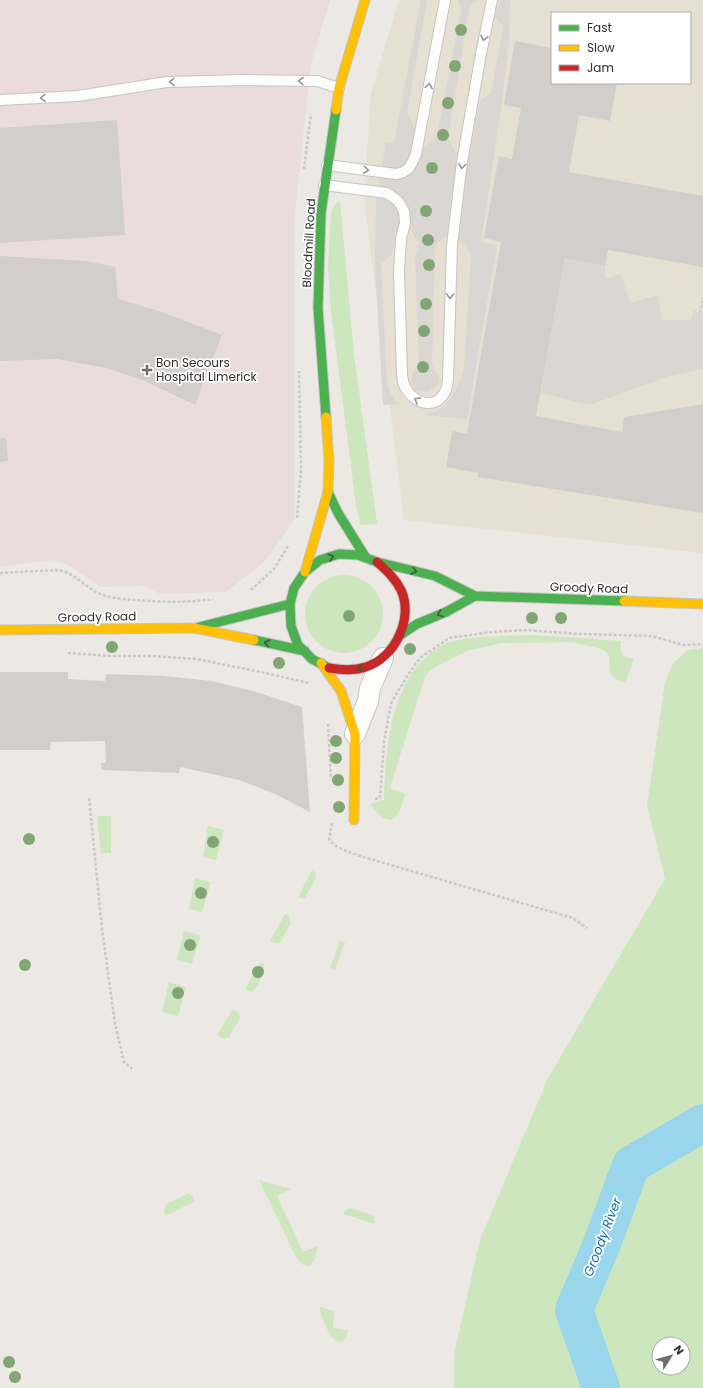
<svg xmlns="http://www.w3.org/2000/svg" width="703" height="1388" font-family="Poppins,sans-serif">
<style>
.education{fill:#e6e0d3;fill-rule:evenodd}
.medical{fill:#e9dcdb}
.green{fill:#cee6be;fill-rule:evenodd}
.plaza{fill:#dad6d2}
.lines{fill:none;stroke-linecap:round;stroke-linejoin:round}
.river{stroke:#99d6ec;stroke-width:38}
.building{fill:#d1cecb}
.lane-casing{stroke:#c5c4c5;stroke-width:12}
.street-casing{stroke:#c5c4c5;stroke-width:22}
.fast-casing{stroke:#c5c4c5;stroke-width:11}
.slow-casing{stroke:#c5c4c5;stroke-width:11}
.jam-casing{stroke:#c5c4c5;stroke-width:11}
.path{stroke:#c9c9c8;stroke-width:2.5;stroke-dasharray:3 2;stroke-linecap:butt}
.lane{stroke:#fcfcfb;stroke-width:10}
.street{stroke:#fcfcfb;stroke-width:20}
.fast{stroke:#4caf50;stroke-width:9}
.slow{stroke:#ffc107;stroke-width:9}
.jam{stroke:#c62828;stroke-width:9}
.tree{fill:#82a575}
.oneway{stroke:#959594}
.oneway2{stroke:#385b3a}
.poi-dot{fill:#706f6e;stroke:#fff;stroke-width:1.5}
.labels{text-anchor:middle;stroke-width:3.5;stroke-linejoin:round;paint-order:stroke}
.street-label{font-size:12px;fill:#2e2e2e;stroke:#fff}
.poi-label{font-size:12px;fill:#2e2e2e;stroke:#fff;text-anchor:start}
.water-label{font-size:13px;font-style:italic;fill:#0d6fa3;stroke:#fff}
</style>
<rect width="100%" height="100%" fill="#ece8e4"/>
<path class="education" d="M399 0H703V553L404 520 364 198 371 93ZM552 13H690V83H552Z"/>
<path class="medical" d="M0 0H330L311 64 294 220V520L265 561 226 592 161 594 143 586 101 587 67 564 51 560 0 567Z"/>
<path class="green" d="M340 201 354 354 377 524 360 525 356 505 331 312 328 268 331 212 335 204Z
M305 614a39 39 0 1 1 78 0a39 39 0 1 1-78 0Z
M531 635 565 637 621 641V650L623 656 634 659 625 683 615 679 612 676 610 672 609 657 606 652 598 648 572 642 502 643 467 651 443 663 428 672 424 680 390 788 405 794C403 801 401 809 397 815 389 828 375 811 370 804L384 800C385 750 391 671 443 645 449 641 457 641 464 639 486 636 508 636 531 635Z
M703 648V1388H454V1354L480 1240 548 1078 665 879 647 805 665 683 672 664 688 650ZM659 1344H683V1368H659Z
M97 816H111V853H101Z
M208 826 224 830 216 860 203 857Z
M312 870 316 874 315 880 305 898 303 899 298 897Z
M195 878 211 882 202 912 189 909Z
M285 914 289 916 291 923 280 943H276L270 941Z
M184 931 201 935 192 964 177 960Z
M340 940 345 942 335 970 330 968Z
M261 962 264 965C265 973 258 988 251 992L245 989Z
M169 982 186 987 178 1016 162 1012Z
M233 1009 239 1014 240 1018 229 1037 224 1039 217 1035Z
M259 1180 291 1189 277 1196 303 1252 318 1246 314 1261 310 1266 303 1265 296 1257Z
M187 1194C192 1194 193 1196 195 1201L165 1216 164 1212 165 1205Z
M351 1208 372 1215 374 1217 375 1224 343 1214 347 1209Z
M320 1307 334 1311 333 1328 348 1330 346 1338 342 1342C339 1342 336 1341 333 1338 328 1333 320 1314 320 1307Z"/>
<path class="plaza" d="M421 0H427L407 114 425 146 433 140 437 135 461 10 458 0H477L471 5 469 11 448 138 455 152 470 153 480 101 491 93 503 27 493 14 501 0H510L509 40 501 109 481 242 497 245 467 419 423 415 439 410 449 401 461 379 464 368 471 254 460 240 447 235 435 245 432 363 434 370 439 376V381L438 385 428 392 417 391 410 382 414 371 418 365 419 359 415 257 419 243 410 229H397L392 254 381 264 387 382 391 395 398 404 383 405 375 266 376 199 386 143H394Z
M565 258 605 266V279L621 274 630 303 658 295 662 320H691L694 310 703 315V369L669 376 590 405 541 393Z"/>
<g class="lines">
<path class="river" d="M601 1388 574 1310 603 1241 631 1165 703 1123"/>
</g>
<path class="building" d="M515 41 552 48V83H617L610 121 579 115 569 172 703 196V267L608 250 605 266 565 258 536 416 622 432 624 417 703 404V513L478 477V473L446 467 452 431 467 434 501 242 484 238 499 156 512 159 521 108 504 105Z
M117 120 125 235 0 243V128Z
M0 256 86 261 115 267 118 299 159 311 222 335 195 405 145 381 107 368 57 359 0 361Z
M6 438 8 461 0 462V439Z
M0 672H68V679L105 681 106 674 164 676 211 681 253 691 302 707 310 812 275 794 239 780 180 767 179 773 102 770 101 763H106L105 741 51 742 50 750H0Z"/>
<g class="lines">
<defs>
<path id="lane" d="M0 100 78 96 167 82 243 80 317 81 339 88
M327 165 396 174C410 172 411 165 416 154L445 0
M324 185 387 193 398 201 404 211 405 223 401 239 399 271 402 375C403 379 403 384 405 387 413 403 435 411 445 392 447 389 447 384 448 380L452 245 462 162 481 54 492 0"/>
<path id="street" d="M355 734 368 701 370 688 383 658"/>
<path id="fast" d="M326 417 318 308 321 213 336 110
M328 492 338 513 366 558
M199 627 290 604
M399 636 417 624 446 612 475 596
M254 640 305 651
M329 668 312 659 298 645 291 626 290 604 294 588 305 572 320 560 339 554 358 555 377 562 435 576 475 596 624 601"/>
<path id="slow" d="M336 110 339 88 365 0
M305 572 328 492 329 461 326 417
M624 601 703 604
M0 630 194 628 254 640
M321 663 341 691 355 734 354 820"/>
<path id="jam" d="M329 668C341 670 354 671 366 667 395 658 414 618 401 590 395 578 386 570 377 562"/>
</defs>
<use href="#lane" class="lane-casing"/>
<use href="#street" class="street-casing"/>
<use href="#fast" class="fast-casing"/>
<use href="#slow" class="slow-casing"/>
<use href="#jam" class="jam-casing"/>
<path class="path" d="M304 169 311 114
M700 313 703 298
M297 518 301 469 299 371
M0 573 59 570C74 573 84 586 98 593 109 598 122 599 134 600 160 602 187 603 213 599
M251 590 274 569 288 546
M68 653 111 656H151L197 659 256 671 309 683
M328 724 331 779
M89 798 102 929 115 1024 124 1062 132 1069
M375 799 380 798 384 742 391 703 406 678 420 658 449 638 491 632 525 630 581 634 652 636 683 645 703 644
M332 823 329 839C335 849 352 853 363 857L573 918 587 928"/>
<use href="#lane" class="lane"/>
<use href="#street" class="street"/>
<use href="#fast" class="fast"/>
<use href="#slow" class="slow"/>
<use href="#jam" class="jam"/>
</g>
<g class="tree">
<circle cx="461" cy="30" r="6"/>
<circle cx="455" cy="66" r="6"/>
<circle cx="448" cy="103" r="6"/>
<circle cx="443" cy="135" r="6"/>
<circle cx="432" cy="168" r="6"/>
<circle cx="426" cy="211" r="6"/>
<circle cx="428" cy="240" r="6"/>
<circle cx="429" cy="265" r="6"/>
<circle cx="426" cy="304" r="6"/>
<circle cx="424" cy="331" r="6"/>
<circle cx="423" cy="367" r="6"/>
<circle cx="349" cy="616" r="6"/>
<circle cx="532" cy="618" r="6"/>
<circle cx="561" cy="618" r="6"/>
<circle cx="112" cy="647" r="6"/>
<circle cx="410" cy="649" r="6"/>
<circle cx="279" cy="663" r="6"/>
<circle cx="336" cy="741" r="6"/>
<circle cx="336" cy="758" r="6"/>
<circle cx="338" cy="780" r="6"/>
<circle cx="339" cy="807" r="6"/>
<circle cx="29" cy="839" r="6"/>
<circle cx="213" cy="842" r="6"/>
<circle cx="201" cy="893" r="6"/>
<circle cx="190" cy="945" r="6"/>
<circle cx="25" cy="965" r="6"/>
<circle cx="258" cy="972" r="6"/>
<circle cx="178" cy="993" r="6"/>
<circle cx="9" cy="1362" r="6"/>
<circle cx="15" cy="1377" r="6"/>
</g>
<defs><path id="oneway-chevron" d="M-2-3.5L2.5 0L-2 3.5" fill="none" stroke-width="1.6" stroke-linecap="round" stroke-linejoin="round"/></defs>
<g class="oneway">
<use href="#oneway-chevron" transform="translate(484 38) rotate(102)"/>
<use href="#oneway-chevron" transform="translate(301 81) rotate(-179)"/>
<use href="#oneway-chevron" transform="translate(172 82) rotate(177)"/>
<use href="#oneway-chevron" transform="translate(429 86) rotate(-79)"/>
<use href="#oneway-chevron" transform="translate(43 98) rotate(177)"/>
<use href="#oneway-chevron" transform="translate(462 166) rotate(98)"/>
<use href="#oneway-chevron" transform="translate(366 170) rotate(7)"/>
<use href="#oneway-chevron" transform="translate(450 296) rotate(92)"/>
<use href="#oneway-chevron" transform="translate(417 400) rotate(-151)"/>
</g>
<g class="oneway2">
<use href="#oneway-chevron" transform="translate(331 557) rotate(-17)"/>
<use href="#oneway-chevron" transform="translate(414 571) rotate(14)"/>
<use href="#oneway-chevron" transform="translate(440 614) rotate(158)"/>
<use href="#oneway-chevron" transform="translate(267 643) rotate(-168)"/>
<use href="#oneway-chevron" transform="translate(360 668) rotate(169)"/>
</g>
<path class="poi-dot" d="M145 364h4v4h4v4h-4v4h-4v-4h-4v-4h4z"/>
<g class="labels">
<g class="street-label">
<text transform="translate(309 243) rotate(-87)" y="4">Bloodmill Road</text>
<text transform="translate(589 588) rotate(2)" y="4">Groody Road</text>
<text transform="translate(97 617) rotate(-1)" y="4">Groody Road</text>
</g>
<g class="poi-label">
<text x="156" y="367">Bon Secours<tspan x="156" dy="14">Hospital Limerick</tspan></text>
</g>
<g class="water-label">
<text transform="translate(602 1237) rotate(-69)" y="5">Groody River</text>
</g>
</g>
<rect x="551" y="12" width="140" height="72" fill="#ffffff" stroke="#ababab"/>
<rect x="559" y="25" width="20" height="6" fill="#4caf50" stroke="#ababab"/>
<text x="587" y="32" font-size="12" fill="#2e2e2e">Fast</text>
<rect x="559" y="45" width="20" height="6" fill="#ffc107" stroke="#ababab"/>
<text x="587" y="52" font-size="12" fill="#2e2e2e">Slow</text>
<rect x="559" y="65" width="20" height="6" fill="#c62828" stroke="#ababab"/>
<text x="587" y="72" font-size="12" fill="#2e2e2e">Jam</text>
<g transform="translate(671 1356) rotate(53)"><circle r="19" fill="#ffffff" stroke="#ababab"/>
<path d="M0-3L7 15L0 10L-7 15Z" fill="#706f6e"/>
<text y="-6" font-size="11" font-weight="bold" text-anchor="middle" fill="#2e2e2e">N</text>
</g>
</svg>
